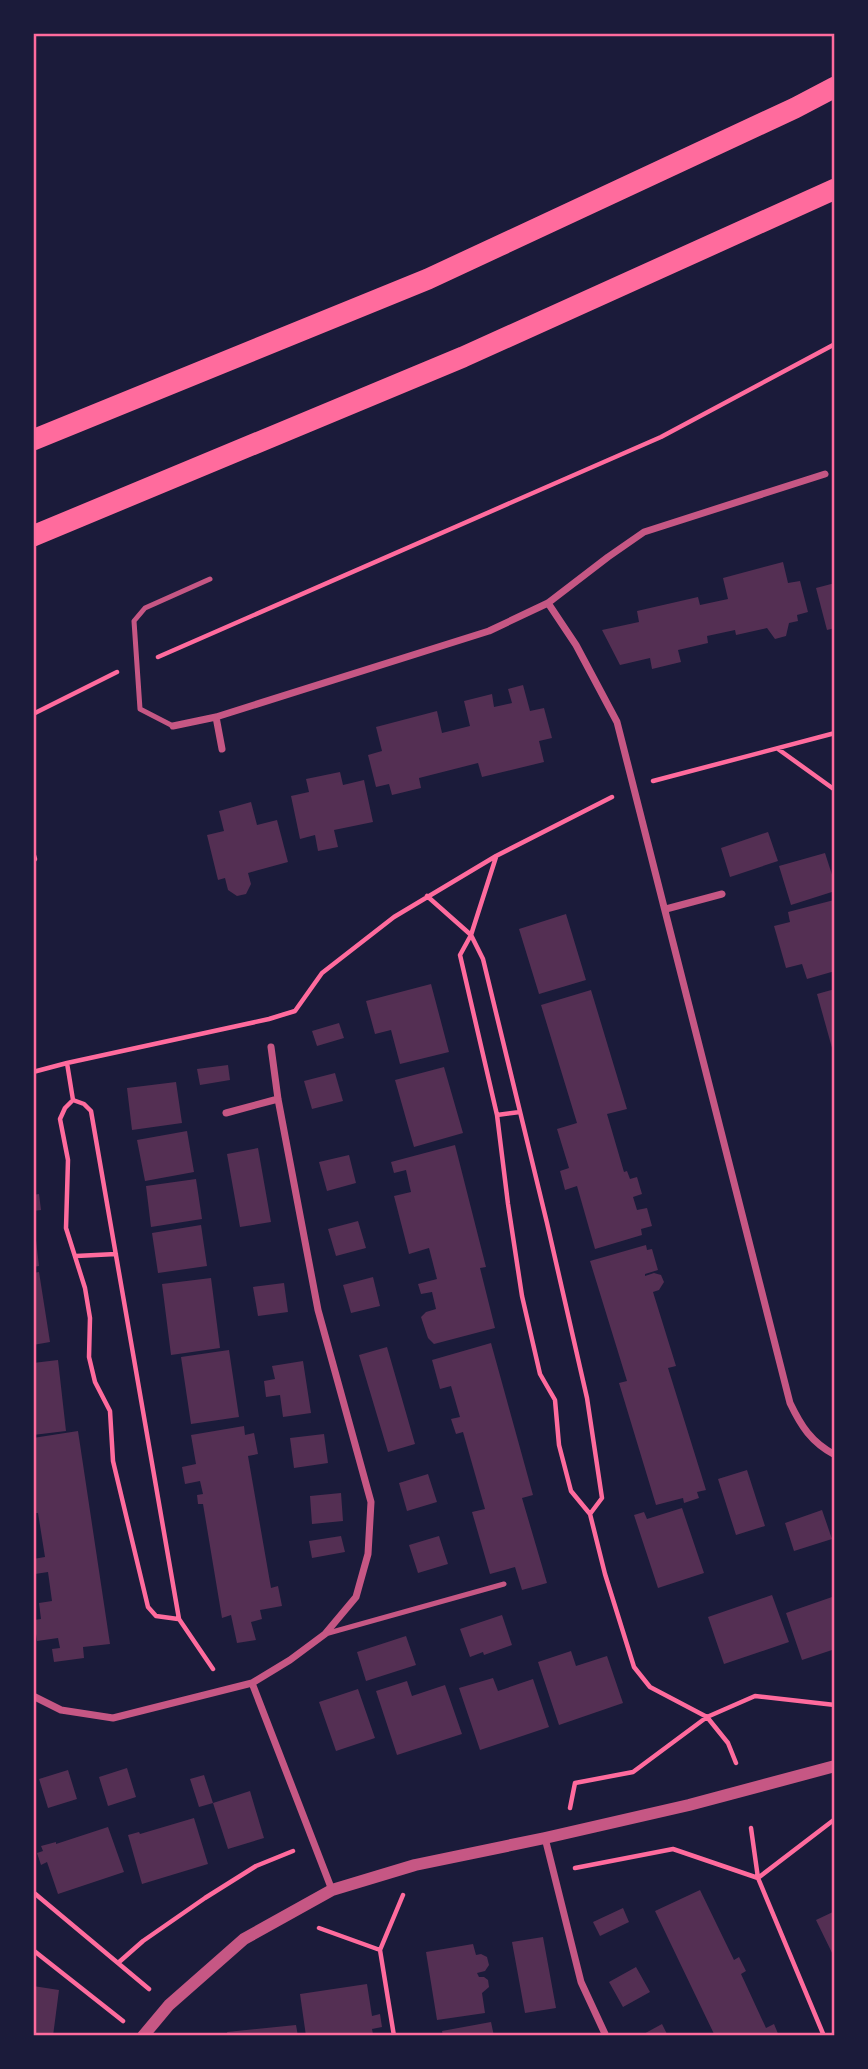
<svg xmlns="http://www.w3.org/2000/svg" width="868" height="2069" font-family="'DejaVu Sans',sans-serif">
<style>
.building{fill:#542f53}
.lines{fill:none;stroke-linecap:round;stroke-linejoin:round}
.path{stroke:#ff6b9d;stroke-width:4.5}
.service{stroke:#c65784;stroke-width:5}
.minor{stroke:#c65784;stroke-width:7}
.tertiary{stroke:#c65784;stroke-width:12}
.motorway{stroke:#ff6b9d;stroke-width:21}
.neatline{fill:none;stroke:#ff6b9d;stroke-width:2.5}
</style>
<rect width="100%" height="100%" fill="#1b1b3a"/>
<path class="building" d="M783 562 788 583 800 581 808 612 797 615 798 621 789 623 786 636 775 639 767 628 736 635 735 630 707 636 708 643 678 650 681 662 652 669 650 658 620 665 602 630 639 622 637 611 698 597 700 605 728 599 723 578Z
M835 583V628L827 630 816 588Z
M523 685 530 711 544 708 552 738 539 741 544 762 482 777 478 763 419 778 421 788 392 795 389 784 376 787 368 755 382 751 376 727 437 711 442 733 470 726 464 701 492 694 494 707 512 703 508 689Z
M340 772 343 785 364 780 373 822 334 830 338 847 318 851 315 835 300 839 291 796 309 792 306 779Z
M251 802 257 825 277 820 288 862 248 873 251 884 246 894 237 896 228 890 225 878 218 880 207 835 224 831 219 811Z
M768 832 778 861 730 877 721 848Z
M825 853 835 884V891L791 905 779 866Z
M834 900 835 971 807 979 802 964 786 968 774 926 790 922 788 912Z
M566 914 586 980 539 994 519 929Z
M431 984 449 1052 400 1064 391 1030 375 1034 366 1001Z
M835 989V1055H834L817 994Z
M591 990 627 1109 607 1114 624 1172 627 1171 630 1179 637 1177 642 1194 633 1197 637 1210 647 1208 652 1226 641 1229 642 1235 595 1249 577 1186 565 1190 560 1171 569 1168 557 1129 577 1123 541 1005Z
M339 1023 344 1038 317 1046 312 1031Z
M228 1065 230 1080 200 1085 197 1069Z
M444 1067 463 1133 414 1147 395 1080Z
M335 1073 343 1101 312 1109 304 1081Z
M176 1082 182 1123 132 1130 127 1088Z
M187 1131 194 1172 145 1181 137 1140Z
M455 1145 486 1267 480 1268 495 1328 434 1344 428 1338 421 1317 426 1312 436 1309 432 1292 421 1294 418 1284 437 1279 429 1248 409 1254 394 1196 411 1192 406 1170 394 1173 391 1162Z
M258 1148 271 1222 240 1227 227 1154Z
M349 1155 356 1183 327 1191 319 1162Z
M196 1179 202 1219 151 1227 146 1186Z
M39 1194 41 1210 33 1211V1195Z
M358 1221 366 1248 336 1256 328 1229Z
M201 1225 207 1266 158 1273 152 1233Z
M33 1232H35L39 1266 33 1267Z
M646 1245 647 1250 652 1249 658 1270 645 1274V1276L654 1273 661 1275 664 1282 659 1290 653 1292 676 1366 668 1368 706 1490 697 1492 699 1498 684 1503 683 1498 656 1505 619 1383 627 1381 590 1261Z
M39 1272 50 1342 33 1345V1273Z
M373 1277 380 1306 351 1313 343 1285Z
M211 1278 220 1348 171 1355 162 1284Z
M284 1283 288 1312 258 1316 253 1287Z
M491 1343 533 1495 522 1498 547 1583 522 1590 515 1567 490 1574 472 1512 485 1509 463 1432 456 1434 451 1419 460 1417 451 1386 440 1389 432 1360Z
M387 1347 415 1444 388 1452 359 1355Z
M229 1350 239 1417 191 1424 181 1357Z
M58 1360 66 1431 33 1435V1363Z
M303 1361 311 1413 283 1417 280 1395 266 1397 264 1381 275 1379 272 1366Z
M244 1426 245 1435 254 1433 258 1454 248 1456 271 1588 278 1586 282 1606 260 1610 262 1619 251 1622 256 1640 237 1643 231 1615 222 1618 203 1504H198L197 1495 203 1494 200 1481 185 1484 182 1467 196 1464 191 1435Z
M78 1431 110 1644 83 1647 84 1658 54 1662 52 1649 60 1648 58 1638 37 1641 34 1620 41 1619 39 1603 52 1601 48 1572 35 1574 33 1559 45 1557 38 1513H33V1438Z
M324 1434 328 1463 294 1468 290 1438Z
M747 1470 765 1526 736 1535 718 1479Z
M428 1474 437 1502 407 1511 399 1483Z
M341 1493 343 1521 312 1524 310 1496Z
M682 1508 704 1573 658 1588 634 1515 644 1512 647 1519Z
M822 1510 832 1539 794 1551 785 1523Z
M341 1536 345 1552 312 1558 309 1541Z
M439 1536 448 1564 418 1573 409 1545Z
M772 1595 789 1642 724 1664 708 1617Z
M835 1596V1649L802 1660 786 1613Z
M502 1615 512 1645 484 1655 483 1652 470 1657 460 1629Z
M406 1636 416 1665 366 1681 357 1652Z
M571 1651 576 1666 607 1656 623 1703 559 1725 538 1662Z
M493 1678 498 1691 533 1679 549 1727 480 1750 459 1688Z
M407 1681 412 1696 445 1685 462 1734 397 1755 376 1691Z
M358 1689 375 1738 336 1751 319 1702Z
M127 1768 136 1797 108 1806 99 1777Z
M68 1770 77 1799 48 1808 39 1779Z
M204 1775 213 1803 199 1807 190 1779Z
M250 1791 264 1838 228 1849 213 1803Z
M194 1818 208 1864 142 1884 128 1835 139 1832 140 1834Z
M108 1827 124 1872 58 1894 47 1862 41 1865 37 1853 43 1851 41 1846 56 1842V1844Z
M700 1890 734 1960 739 1957 746 1971 741 1974 766 2028 774 2024 779 2036H715L655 1911Z
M623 1908 629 1922 600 1936 593 1922Z
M835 1911V1959L816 1920Z
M543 1937 556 2008 525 2013 512 1942Z
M473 1944 476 1955 481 1954 487 1957 489 1965 485 1971 477 1973 479 1977H484L488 1980 489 1987 482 1993 485 2013 437 2020 426 1952Z
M636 1967 650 1992 623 2007 609 1982Z
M367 1984 372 2016 380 2014 382 2027 372 2029 373 2034 363 2036H306L300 1994Z
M33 1986 59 1990 53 2036H33Z
M491 2022 494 2036H443L442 2031Z
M662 2024 668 2036H640Z
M296 2025 298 2036H228L227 2032Z"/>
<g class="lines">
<path class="path" d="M158 657 661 437 835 344
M33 714 117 672
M778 749 835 790
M653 781 835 733
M33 852 35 859 33 862
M496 857 471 935 460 955 497 1115 508 1204 522 1296 540 1374 555 1400 559 1445 571 1491 590 1514
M427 896 471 935 483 959 547 1223 587 1398 602 1498 590 1514 605 1574 634 1667 650 1687 707 1717 728 1743 736 1763
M67 1063 73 1100
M33 1072 67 1063 269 1019 295 1011 322 973 394 917 496 856 612 797
M73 1100 84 1104 91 1111 179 1619 213 1669
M73 1100 65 1108 60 1119 68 1160 66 1228 85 1288 90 1318 89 1357 95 1382 110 1411 113 1461 148 1607 156 1616 178 1619
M497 1115 520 1112
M76 1256 116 1254
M570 1808 575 1783 633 1772 707 1717 755 1696 835 1705
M751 1828 758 1878 824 2036
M575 1868 673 1849 758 1878 835 1819
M33 1892 149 1989
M319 1928 380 1950 403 1895
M33 1950 123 2021
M380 1950 394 2036
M118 1963 143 1941 205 1898 256 1866 293 1851"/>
<path class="service" d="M173 726 140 709 134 621 145 608 210 579
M325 1634 504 1584"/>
<path class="minor" d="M548 603 576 645 617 722 790 1403C801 1426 811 1442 835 1455
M216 717 222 749
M173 726 216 717 489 631 548 603 608 557 644 532 825 474
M666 909 722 894
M226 1113 278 1099
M252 1683 332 1890
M33 1696 61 1710 113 1718 252 1683 290 1660 325 1634 356 1597 368 1554 371 1502 318 1310 278 1099 271 1047
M545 1838 581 1982 606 2036"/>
<path class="tertiary" d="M143 2036 169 2005 244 1939 332 1890 415 1865 545 1838 689 1805 835 1766"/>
<path class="motorway" d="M33 440 428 279 795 108 835 87
M33 536 463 357 835 189"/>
</g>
<rect width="868" height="2069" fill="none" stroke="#1b1b3a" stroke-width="70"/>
<rect x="35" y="35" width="798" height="1999" class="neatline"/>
</svg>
